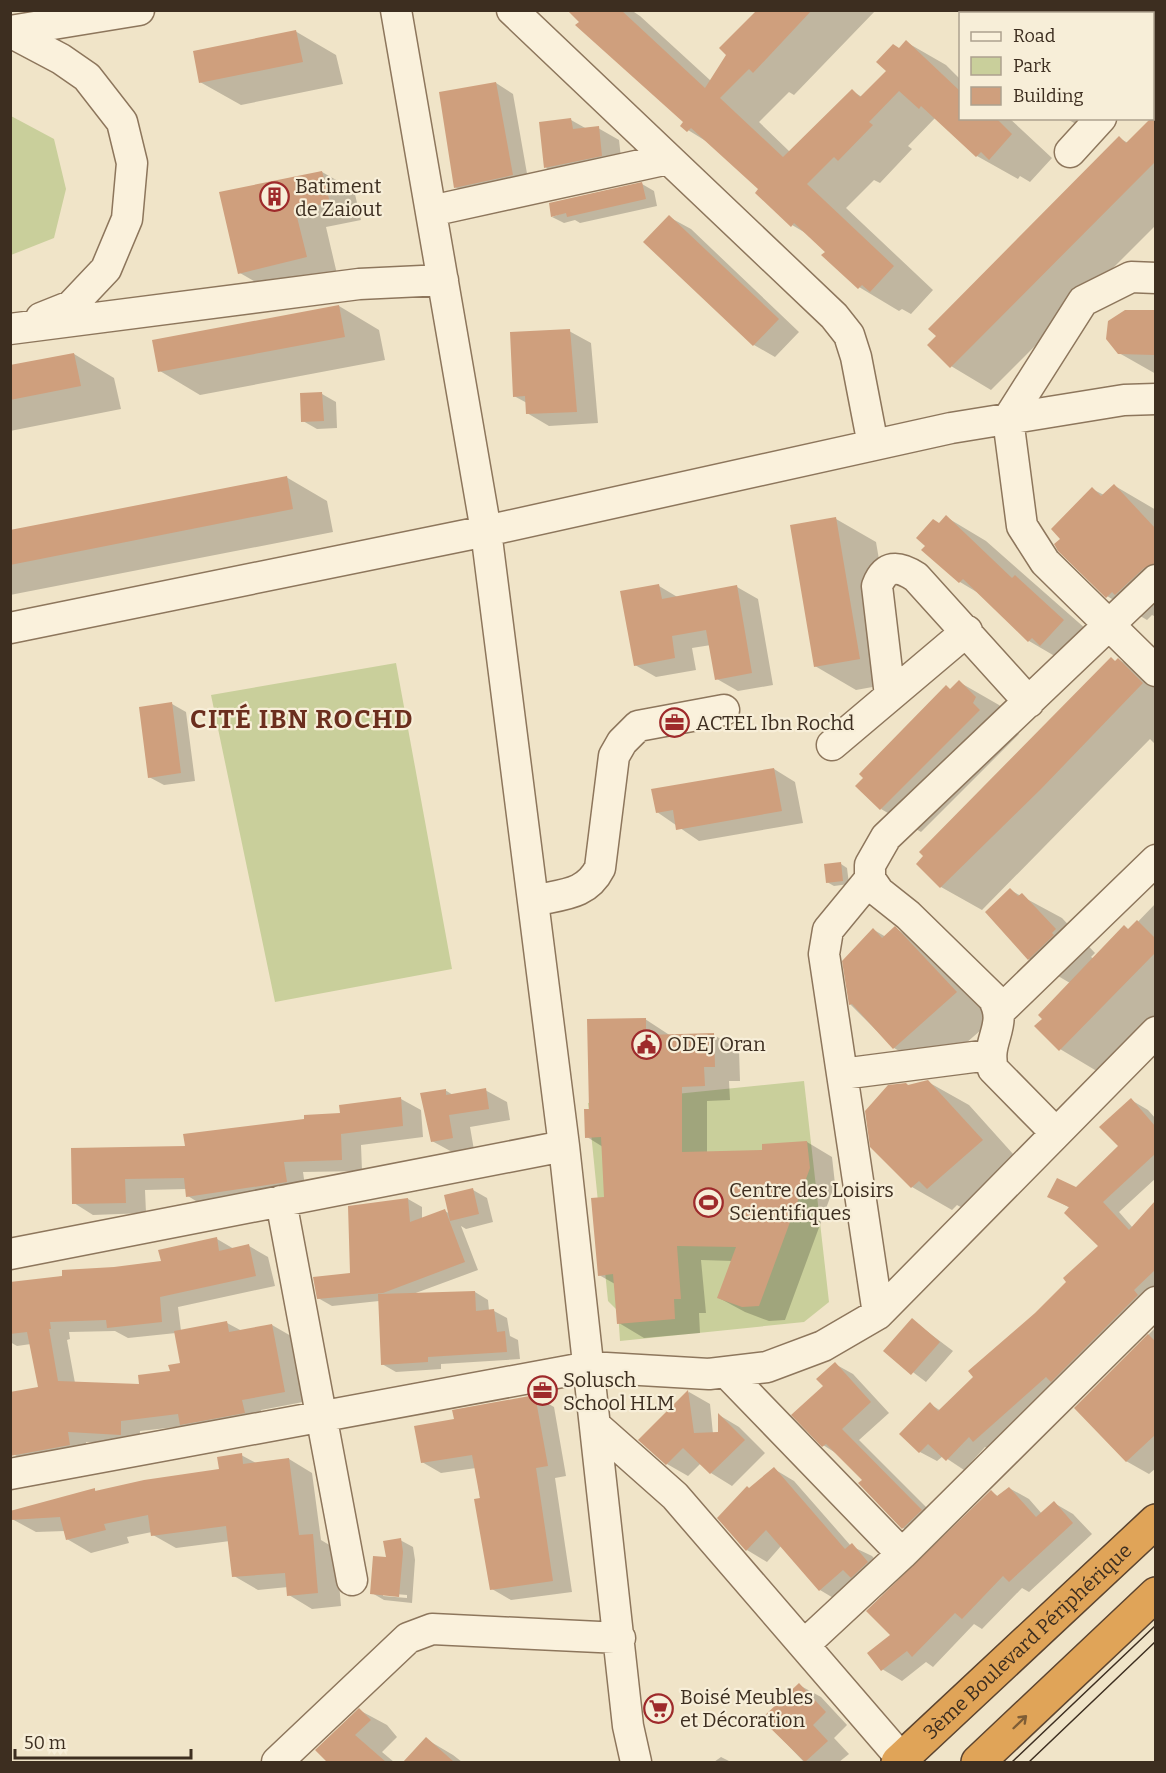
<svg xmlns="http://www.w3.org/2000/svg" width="1166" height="1773" font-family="Bitter,serif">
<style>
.green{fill:#c9cf9b}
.shadow{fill:#0003;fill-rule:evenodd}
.building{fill:#cf9f7d}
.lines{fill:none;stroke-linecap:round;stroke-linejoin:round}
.minor-casing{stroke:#8d765c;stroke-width:33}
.highway-casing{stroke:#5b4430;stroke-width:36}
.minor{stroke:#faf1dc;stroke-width:30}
.highway{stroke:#e0a458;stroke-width:33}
.tram{stroke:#3d2e20;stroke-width:1.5}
.oneway{stroke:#7e5d36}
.labels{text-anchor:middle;stroke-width:4.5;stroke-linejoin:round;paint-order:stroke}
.poi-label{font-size:20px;fill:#3d2e20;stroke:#f7eed8;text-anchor:start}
.street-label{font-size:20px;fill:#3d2e20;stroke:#f7eed8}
.district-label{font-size:26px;font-weight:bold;letter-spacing:1.5px;fill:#6b2e1e;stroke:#f7eed8}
</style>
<rect width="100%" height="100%" fill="#f0e4c8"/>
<path class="green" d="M11 116 54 139 66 189 54 238 11 255Z
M396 663 452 969 275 1002 211 695Z
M804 1081 829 1302 804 1322 620 1341 618 1311 608 1301 588 1103Z"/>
<path class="shadow" d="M574 10H631L640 16 711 81 758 10H876L794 95 789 92 759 122 790 152 852 91 862 97 888 71 906 42 946 65 960 79V118H1009L1052 158 1030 182 1020 176 1018 179 977 156 936 117 908 146 912 149 880 183 874 180 846 208 933 290 911 314 902 309 899 311 859 287 809 235 792 225 760 189 709 143 688 130 685 121 581 21Z
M1085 10H1156V59L1152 62V14H1082Z
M295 31 336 55 343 84 241 105 200 82Z
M496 83 513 94 529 185 473 197 455 187Z
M1156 116V225L991 390 951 366 1119 138 1128 143Z
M1066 118H1099L1082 128Z
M571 120 587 129 598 128 619 140 622 167 566 179 546 168Z
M322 172 354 190 361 220 326 227 337 274 271 291 240 273Z
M642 184 654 191 657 206 580 223 575 220 564 223 552 217Z
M669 217 691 229 799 332 775 357 754 345Z
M339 306 379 330 385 360 200 395 160 371Z
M1125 311 1156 312V374L1119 353Z
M569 331 591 343 598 423 549 426 527 413V403L514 396Z
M74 354 114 378 121 409 10 431V367Z
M322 394 336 402 337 428 317 429 303 421Z
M286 477 327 501 333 532 10 595V531Z
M1115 486 1156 510V617L1152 615 1147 620 1107 596 1062 539 1092 489 1104 495Z
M946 517 986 541 1103 644 1070 665 1029 641 980 594 960 582 927 546Z
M836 519 876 542 900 682 856 690 815 666Z
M659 586 679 598 737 587 758 599 773 685 738 691 717 679 711 645 692 648 696 670 656 677 635 665Z
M1118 659 1156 681V745L1150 739 982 910 941 887 918 864Z
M959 682 999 705 1016 721 1012 727 1019 734 921 832 881 809 946 687 951 690Z
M172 704 186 712 195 781 164 785 149 777Z
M774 769 795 782 803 823 699 841 657 812Z
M841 864 847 868 849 884 834 886 827 882Z
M1010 890 1062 918 1095 953 1091 957 1094 959 1130 930 1156 903V1017L1100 1073 1060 1049 1070 983 1029 959Z
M895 928 935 952 997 1016 934 1071 894 1048 850 1004 874 930 886 937Z
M645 1019 671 1036 714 1035 739 1050 740 1081H729L730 1100 707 1101V1153L764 1152 807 1142 832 1157 835 1184 785 1320 769 1321 745 1312 719 1298 733 1261 701 1260 706 1313H699L700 1333 644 1338 619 1323 615 1284 599 1275 606 1198 603 1147 587 1137 591 1110Z
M928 1082 969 1105 1022 1164 968 1211 957 1205 952 1210 912 1187 909 1087Z
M445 1090 453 1095 485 1090 507 1102 510 1120 470 1127 474 1150 454 1153 432 1141Z
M401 1099 421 1110 423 1137 361 1145 362 1171 303 1172 306 1193 207 1208 188 1196 187 1189 145 1190 146 1213 93 1215 74 1203 186 1147 342 1115Z
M1131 1100 1148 1110 1156 1119V1178L1119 1212 1133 1228 1156 1204V1295L991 1450 985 1447 964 1470 943 1456 937 1461 920 1452 902 1434 930 1404 941 1411 1069 1282 1100 1246 1070 1208 1049 1196 1076 1189 1120 1147Z
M473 1190 487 1198 493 1222 466 1229 461 1226 478 1270 413 1294 475 1292 488 1300 489 1311H494L507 1318 510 1336 518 1340 520 1359 441 1364V1369L396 1372 382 1364 379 1301 332 1306 318 1298 351 1274 349 1207 408 1199 422 1207V1219L445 1211 450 1214Z
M217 1239 234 1249 249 1246 268 1257 275 1286 178 1307 181 1331 227 1323 242 1331 272 1325 291 1336 303 1402 261 1410 263 1423 200 1435 185 1426 140 1431 139 1445 86 1442 88 1455 32 1465 13 1454 40 1388 31 1344 17 1346 10 1342V1284L162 1262ZM115 1331 128 1338 176 1333 182 1364 171 1372 141 1386 75 1383 67 1340 70 1339 69 1332Z
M912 1320 953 1351 926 1382 885 1351Z
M1156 1327V1468L1149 1474 1126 1461 1076 1408Z
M835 1364 853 1374 889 1413 859 1440 940 1521 921 1539 903 1528 860 1483 864 1480 839 1455 823 1445 825 1386Z
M689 1392 710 1404 713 1434 719 1433V1415L739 1427 765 1453 732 1486 711 1473 701 1463 688 1476 667 1464 640 1440Z
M535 1396 554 1407 566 1476 555 1478 572 1592 511 1600 492 1589 476 1468 441 1473 422 1462Z
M241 1455 256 1463 289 1459 312 1473 321 1540 336 1549 341 1606 312 1609 289 1595 288 1587 258 1590 234 1576 230 1541 176 1548 153 1535 152 1532 127 1537 129 1543 91 1553 67 1539 65 1531 36 1532 12 1519 94 1490 98 1492 221 1470Z
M774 1469 794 1481 851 1546 872 1556 888 1574 840 1602 820 1590 781 1546 767 1562 747 1550 750 1490Z
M1009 1488 1029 1499 1042 1514 1054 1503 1073 1514 1092 1534 1029 1592 1022 1588 982 1629 974 1624 933 1667 926 1662 902 1681 882 1669 892 1635 991 1492 999 1497Z
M400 1540 413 1547 415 1560 412 1603 384 1600 372 1593ZM383 1593 407 1595V1598L383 1596Z
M799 1685 821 1697 847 1725 834 1738 849 1754 839 1762H804L763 1719Z
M359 1710 387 1725 397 1737 382 1752 394 1762H329L317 1750Z
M426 1739 453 1755 462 1762H405Z
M721 1757 731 1762H714Z"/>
<path class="building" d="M567 10H621L705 88 726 55 719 48 757 10H812L753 73 749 69 720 98 783 157 852 89 860 97 886 71 876 62 893 44 899 48 906 40 960 91V118H996L1012 134 989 160 981 152 976 157 921 106 919 109 899 91 869 122 873 125 838 161 834 157 807 184 894 266 870 292 862 285 858 289 821 255 825 252 794 223 791 227 755 193 758 189 691 128 687 132 680 126 683 122 575 25 579 22Z
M296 30 303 62 199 83 193 51Z
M496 82 513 175 454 188 439 92Z
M1155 114V162L950 368 927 345 936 336 928 329 1119 136 1126 143Z
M571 118 573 129 599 126 602 156 544 168 539 122Z
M322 171 330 203 295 209 307 257 238 274 219 192Z
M642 182 646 199 567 217 566 213 551 217 549 203Z
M669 215 779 319 753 346 643 242Z
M339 305 345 337 158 372 152 340Z
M1125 310H1155V355L1118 354 1106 339 1108 321Z
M570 329 577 412 526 414 525 396 513 397 510 332Z
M74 353 81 386 10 400V365Z
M322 392 324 421 301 422 300 393Z
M287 476 293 509 10 565V530Z
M1114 484 1155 528V563L1144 568 1115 595 1112 592 1106 598 1058 551 1054 544 1060 539 1051 529 1092 487 1101 496Z
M946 515 1012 578 1015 575 1064 620 1040 646 1032 638 1028 642 963 579 959 583 921 550 925 546 916 538 933 519 939 523Z
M836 517 860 659 814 667 790 525Z
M659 584 662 599 737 585 752 673 715 680 706 630 672 636 675 658 634 666 620 591Z
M1111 657 1115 661 1118 658 1143 683 1041 789 940 888 916 864 923 856 919 852Z
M959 680 976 697 973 703 980 710 880 810 855 786 863 778 859 774 946 685 950 689Z
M172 702 181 773 148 778 139 707Z
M774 768 782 811 676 830 673 810 656 813 651 789Z
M841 862 843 881 826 883 824 864Z
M1010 888 1018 896 1022 893 1056 929 1052 933 1054 935 1028 960 985 912Z
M1137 920 1155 938V953L1059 1051 1034 1026 1042 1019 1038 1015 1124 925 1128 929Z
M895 926 957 992 893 1049 852 1004 849 1005 842 961 873 928 882 938Z
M646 1018V1035L714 1033 715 1067H704L705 1086 682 1087V1152L762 1150V1144L807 1141 810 1168 759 1306 742 1307 717 1298 736 1247 677 1246 681 1299H674L675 1319 617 1324 613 1274 598 1276 591 1198 604 1197 601 1137 585 1138 584 1109H589L587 1019Z
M928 1080 983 1140 927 1189 919 1181 911 1188 870 1147 865 1111 888 1085 906 1083 908 1085Z
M486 1088 489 1109 449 1115 453 1138 431 1142 420 1093 446 1089V1095Z
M401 1097 403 1126 341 1134 342 1160 284 1162 287 1182 186 1197 184 1178 125 1179 126 1203 72 1204 71 1148 185 1146 183 1134 304 1119V1115L340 1113 339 1105Z
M1131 1098 1155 1126V1154L1103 1202 1129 1230 1155 1201V1270L1134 1290 1138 1295 1051 1382 1046 1377 973 1442 969 1437 946 1461 928 1444 919 1453 899 1434 930 1402 938 1411 973 1377 968 1371 1035 1313 1066 1282 1063 1278 1098 1246 1064 1213 1069 1207 1047 1197 1057 1178 1076 1187 1118 1146 1099 1127Z
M473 1188 479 1214 450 1221 444 1195Z
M408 1198 410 1222 445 1209 465 1262 383 1293 317 1299 313 1277 350 1273 348 1206Z
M217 1237 219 1251 249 1244 256 1276 160 1297 162 1322 107 1328 106 1320 50 1322 51 1329H49L58 1381 139 1384 138 1375 170 1371 168 1365 180 1363 174 1331 227 1321 229 1332 272 1324 285 1392 242 1400 245 1413 180 1425 178 1414 121 1421V1435L68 1432 70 1445 10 1456V1392L38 1387 27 1332 10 1334V1282L62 1276V1270L114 1267 161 1261 158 1250Z
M475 1291 476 1311 494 1309 497 1332 505 1331 507 1352 428 1357V1362L381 1365 378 1294Z
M912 1318 940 1342 911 1375 883 1351Z
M1148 1334 1155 1341V1435L1126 1462 1074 1408Z
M835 1362 871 1402 842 1429 922 1510 902 1529 858 1483 862 1480 826 1444 822 1447 791 1415 823 1386 816 1379Z
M688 1390 694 1433 718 1432V1413L745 1440 710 1474 683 1448 666 1465 638 1440Z
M535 1395 548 1466 536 1468 553 1581 490 1590 474 1499 480 1498 472 1455 421 1463 414 1426 454 1419 452 1410Z
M242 1453 243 1464 289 1458 299 1535 313 1534 318 1593 287 1596 285 1573 232 1577 226 1526 151 1536 148 1515 104 1524 106 1530 66 1540 60 1517 10 1520V1511L95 1488V1491L144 1480 219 1469 217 1457Z
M774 1467 845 1549 852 1543 868 1562 851 1578 843 1570 819 1591 766 1530 746 1551 717 1518 747 1486 749 1488Z
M1009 1487 1036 1517 1054 1501 1073 1523 1009 1582 1003 1576 962 1619 955 1613 912 1657 907 1651 881 1671 867 1653 890 1635 866 1611 991 1490 997 1496Z
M401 1538 403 1552 399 1597 370 1594 373 1556 386 1557 383 1541Z
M799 1683 826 1712 813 1725 828 1741 805 1762 761 1719Z
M359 1708 371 1720 355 1735 386 1762H327L315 1750Z
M426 1737 454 1762H403Z"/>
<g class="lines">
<defs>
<path id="minor" d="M396 10 486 531 564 1146 628 1726 636 1762
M512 10 834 316 849 335 856 357 873 445
M10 31 139 10
M10 32 61 59 87 77 122 122 132 163 127 219 106 269 71 306 41 318
M1152 62 1156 59
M1070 152 1101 118
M431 211 668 159
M1156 278 1131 277 1083 301 1008 419 1022 526 1045 562 1156 671
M10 329 359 284 443 280
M10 628 486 531 951 428 1124 400 1156 399
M890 696 877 586C885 565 898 565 916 577L1029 702
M832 745 967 631
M870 879 828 930 824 954 878 1314
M533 901C561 894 586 896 600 868L614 756 622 742 638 726 724 710
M999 1012 1156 860
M842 1074 989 1055
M1056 1133 993 1069C985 1040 1009 1026 993 998L908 915 879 892 870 879V865L886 837 1156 580
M281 1201 352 1580
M10 1254 564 1146
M726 1372 902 1554
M596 1426 675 1496 902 1759
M10 1474 589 1367 709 1374 767 1367 823 1346 878 1314 1156 1032
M804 1645 902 1554 1156 1302
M277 1762 408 1638 432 1629 620 1638"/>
<g id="highway">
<path id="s1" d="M898 1762 1156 1521"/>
<path d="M978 1762 1156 1594"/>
</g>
</defs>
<use href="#minor" class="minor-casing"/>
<use href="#highway" class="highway-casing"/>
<use href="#minor" class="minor"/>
<use href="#highway" class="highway"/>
<path class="tram" d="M1012 1762 1156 1625
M1029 1762 1156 1641"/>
</g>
<defs><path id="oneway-shaft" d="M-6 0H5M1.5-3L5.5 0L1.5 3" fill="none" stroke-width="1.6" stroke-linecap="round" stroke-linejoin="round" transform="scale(1.5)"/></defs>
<use class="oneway" href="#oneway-shaft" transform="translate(1020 1722) rotate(-44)"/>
<defs>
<symbol id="building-ring" viewBox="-11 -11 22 22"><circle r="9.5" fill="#f7eed8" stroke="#9e2a2b" stroke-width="1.5"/><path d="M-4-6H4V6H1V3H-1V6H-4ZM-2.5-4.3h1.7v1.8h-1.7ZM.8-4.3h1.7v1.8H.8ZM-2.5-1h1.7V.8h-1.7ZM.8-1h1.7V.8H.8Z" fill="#9e2a2b"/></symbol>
<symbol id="office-ring" viewBox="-11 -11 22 22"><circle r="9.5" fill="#f7eed8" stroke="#9e2a2b" stroke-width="1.5"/><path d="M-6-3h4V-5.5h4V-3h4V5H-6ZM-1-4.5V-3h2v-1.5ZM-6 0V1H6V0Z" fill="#9e2a2b"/></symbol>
<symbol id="civic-ring" viewBox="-11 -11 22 22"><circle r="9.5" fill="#f7eed8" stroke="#9e2a2b" stroke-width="1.5"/><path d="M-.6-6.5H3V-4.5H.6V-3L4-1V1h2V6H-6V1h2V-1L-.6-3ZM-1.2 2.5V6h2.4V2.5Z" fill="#9e2a2b"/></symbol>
<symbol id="stadium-ring" viewBox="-11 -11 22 22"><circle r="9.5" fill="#f7eed8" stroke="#9e2a2b" stroke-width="1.5"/><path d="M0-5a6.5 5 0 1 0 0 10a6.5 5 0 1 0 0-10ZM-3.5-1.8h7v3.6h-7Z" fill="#9e2a2b"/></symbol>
<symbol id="supermarket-ring" viewBox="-11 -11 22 22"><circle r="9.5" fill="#f7eed8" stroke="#9e2a2b" stroke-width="1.5"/><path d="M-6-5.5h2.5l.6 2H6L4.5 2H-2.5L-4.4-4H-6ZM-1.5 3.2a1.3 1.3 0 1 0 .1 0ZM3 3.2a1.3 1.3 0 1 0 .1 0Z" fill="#9e2a2b"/></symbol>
</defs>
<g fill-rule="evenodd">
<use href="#building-ring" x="258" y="180" width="33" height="33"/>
<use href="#office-ring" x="658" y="706" width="33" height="33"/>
<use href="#civic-ring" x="630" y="1028" width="33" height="33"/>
<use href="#stadium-ring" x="692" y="1186" width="33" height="33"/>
<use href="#office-ring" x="526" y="1374" width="33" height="33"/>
<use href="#supermarket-ring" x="642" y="1692" width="33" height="33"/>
</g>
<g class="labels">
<g class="poi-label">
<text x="295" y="193">Batiment<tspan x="295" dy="23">de Zaiout</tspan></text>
<text x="696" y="730">ACTEL Ibn Rochd</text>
<text x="667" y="1051">ODEJ Oran</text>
<text x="729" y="1197">Centre des Loisirs<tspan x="729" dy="23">Scientifiques</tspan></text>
<text x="563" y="1387">Solusch<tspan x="563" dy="23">School HLM</tspan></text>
<text x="680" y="1704">Boisé Meubles<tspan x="680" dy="23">et Décoration</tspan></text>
</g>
<g class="street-label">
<text dy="7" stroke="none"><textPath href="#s1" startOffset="177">3ème Boulevard Périphérique</textPath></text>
</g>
<g class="district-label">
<text x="302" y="728">CITÉ IBN ROCHD</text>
</g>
</g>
<rect width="1166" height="1773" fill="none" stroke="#3d2e20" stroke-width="24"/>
<rect x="959" y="12" width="195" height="108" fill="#f7eed8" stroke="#ada18e" stroke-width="1.5"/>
<rect x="971" y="32" width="30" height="9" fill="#faf1dc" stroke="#ada18e" stroke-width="1.5"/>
<text x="1013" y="42" font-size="18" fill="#3d2e20">Road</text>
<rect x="971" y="57" width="30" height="18" fill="#c9cf9b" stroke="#ada18e" stroke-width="1.5"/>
<text x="1013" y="72" font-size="18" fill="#3d2e20">Park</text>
<rect x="971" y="87" width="30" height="18" fill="#cf9f7d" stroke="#ada18e" stroke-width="1.5"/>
<text x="1013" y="102" font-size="18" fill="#3d2e20">Building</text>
<path d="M15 1749v9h176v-9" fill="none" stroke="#3d2e20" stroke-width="3"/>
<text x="24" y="1749" font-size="18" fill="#3d2e20" stroke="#f7eed8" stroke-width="4.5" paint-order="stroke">50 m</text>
</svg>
